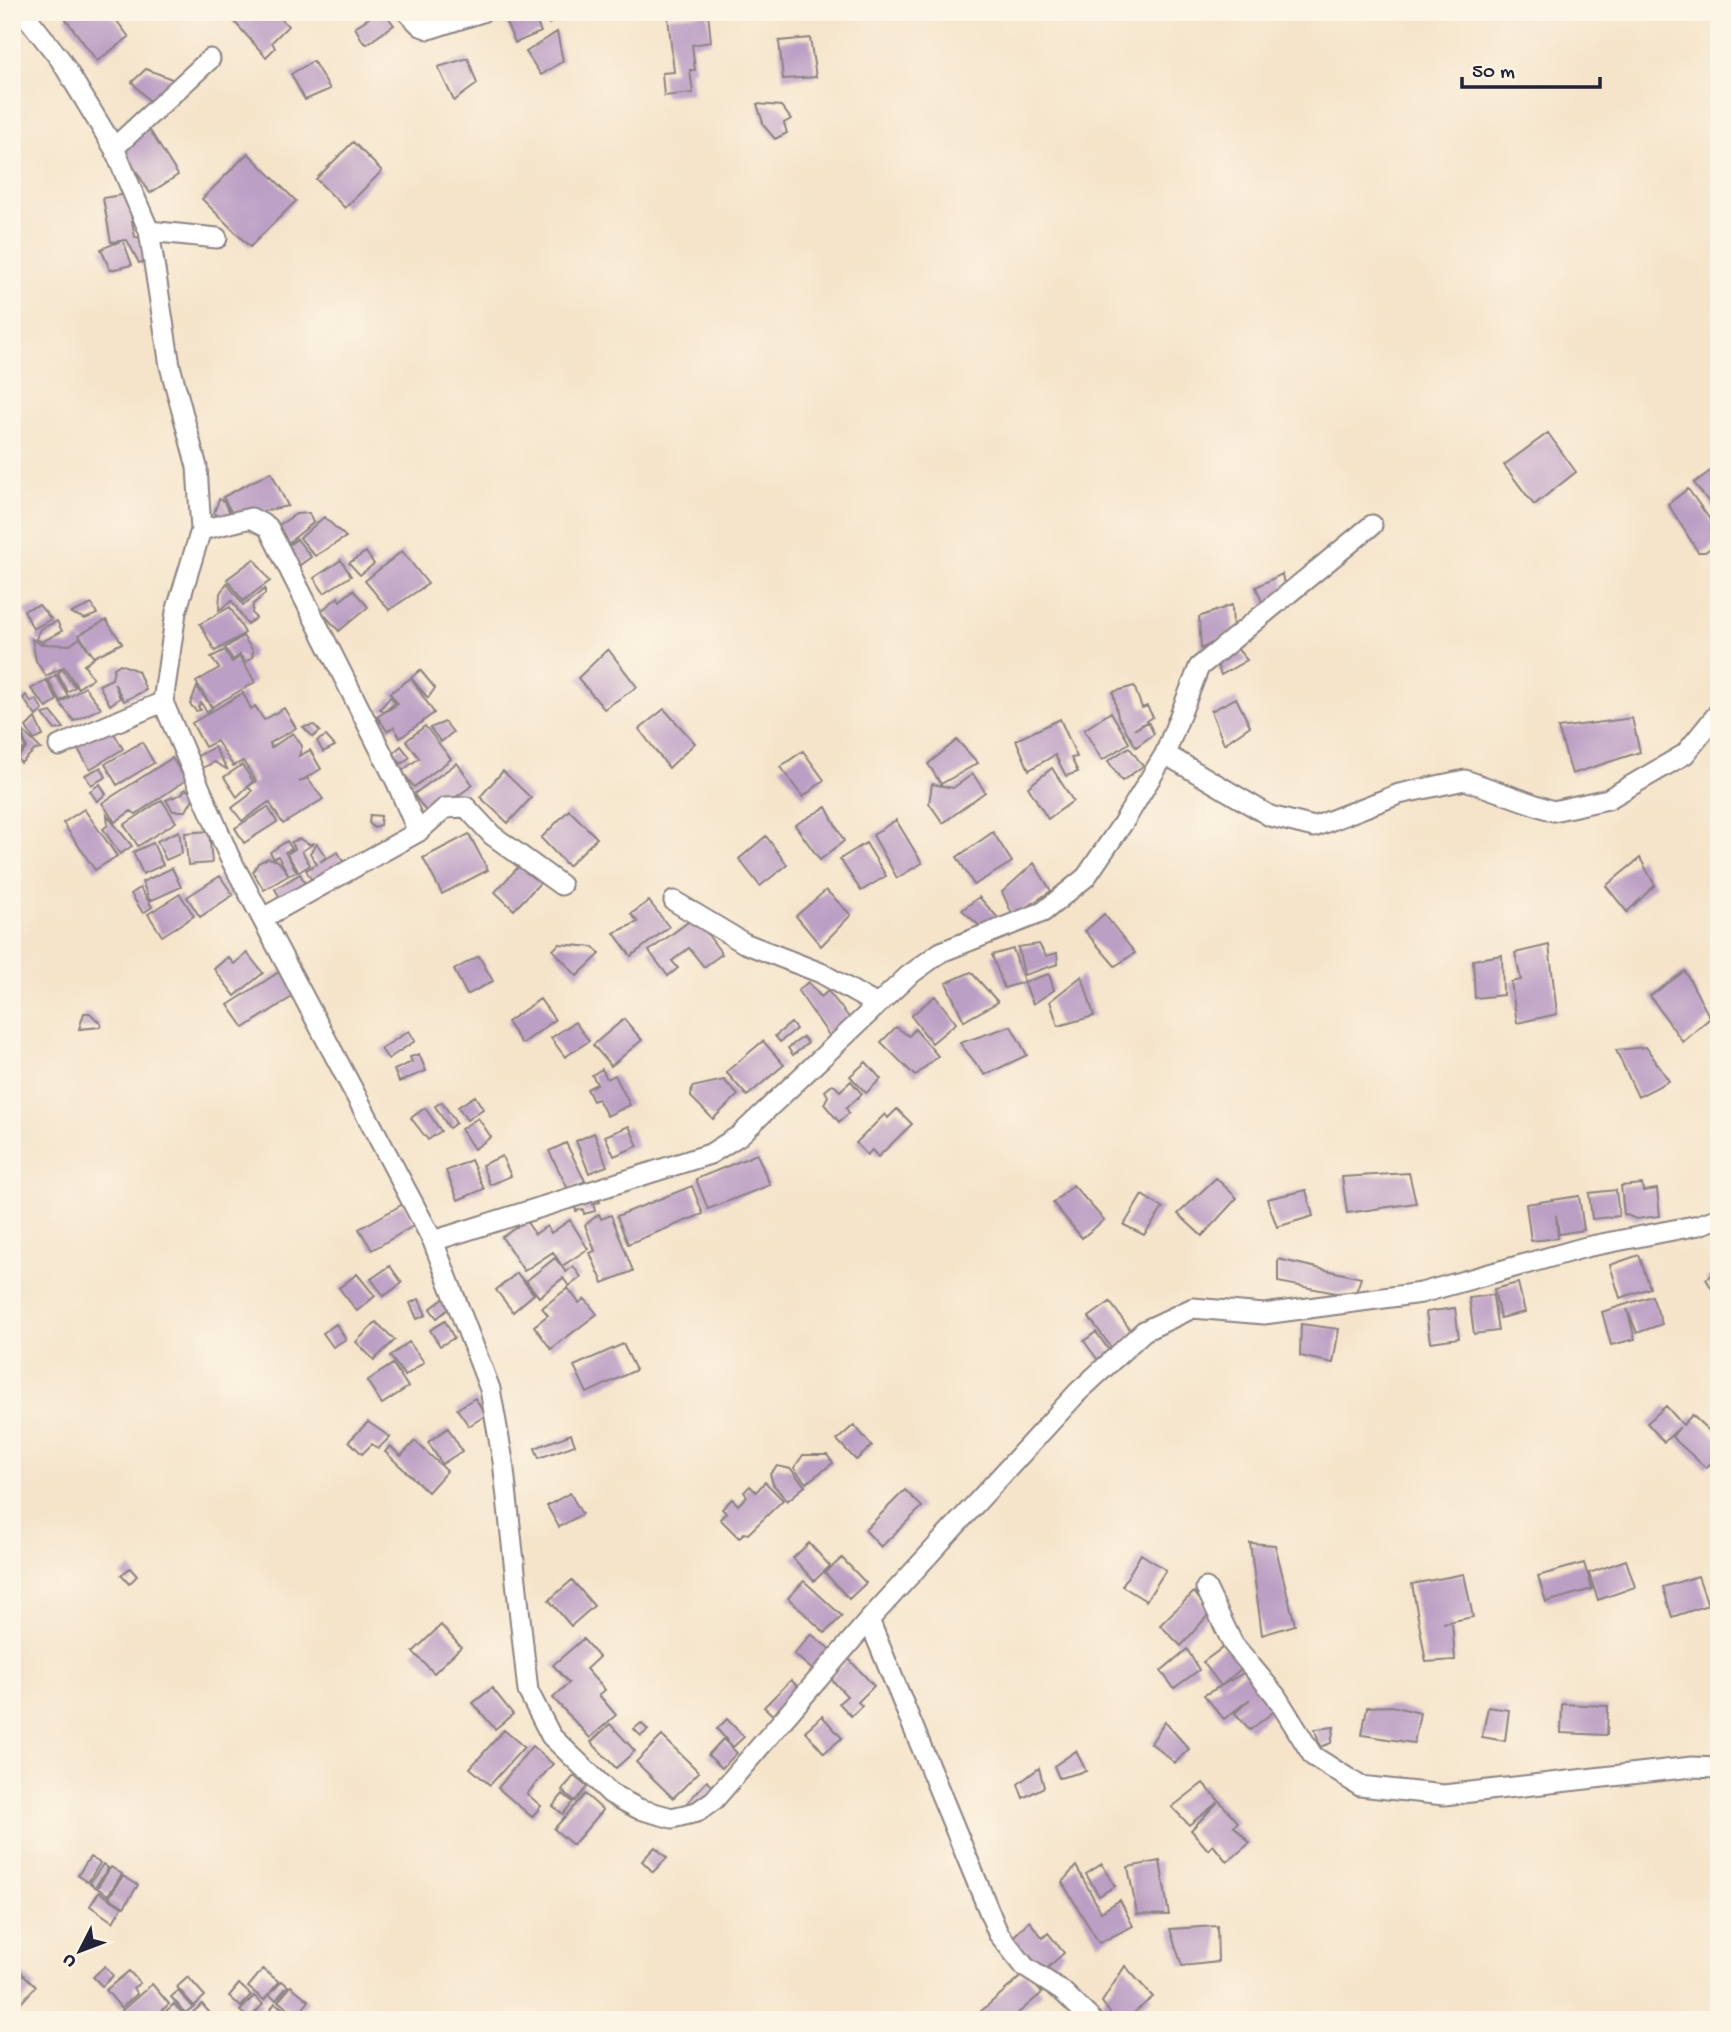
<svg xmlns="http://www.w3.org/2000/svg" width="1731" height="2032" font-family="'Gochi Hand',sans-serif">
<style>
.building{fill:#bc9fc5}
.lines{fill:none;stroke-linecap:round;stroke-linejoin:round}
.minor-casing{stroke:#8c8382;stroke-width:23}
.minor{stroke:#fff;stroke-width:19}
</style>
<rect width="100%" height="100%" fill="#fcf5e5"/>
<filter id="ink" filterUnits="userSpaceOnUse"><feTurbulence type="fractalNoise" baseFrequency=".0143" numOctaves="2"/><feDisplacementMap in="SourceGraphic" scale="14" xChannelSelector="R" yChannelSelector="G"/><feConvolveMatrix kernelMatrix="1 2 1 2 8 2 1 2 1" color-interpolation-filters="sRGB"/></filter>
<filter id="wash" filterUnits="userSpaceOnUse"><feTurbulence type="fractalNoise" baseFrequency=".00686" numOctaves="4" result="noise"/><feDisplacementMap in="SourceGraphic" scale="28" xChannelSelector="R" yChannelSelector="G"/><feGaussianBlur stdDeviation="1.57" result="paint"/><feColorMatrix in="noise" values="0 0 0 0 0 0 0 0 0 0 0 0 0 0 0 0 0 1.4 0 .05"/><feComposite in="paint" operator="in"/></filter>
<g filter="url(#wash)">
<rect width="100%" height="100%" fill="#f5e4ca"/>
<g id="blocks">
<path class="building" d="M73 12H110L129 37 97 61 65 18Z
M235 12H275L288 26 272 42 275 48 266 57 230 17Z
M378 12H384L394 25 367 44 363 42 355 27Z
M517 12H532L541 32 515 43 504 18Z
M543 12H571L549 24Z
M708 13 711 42 692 45 695 70H690L693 93 664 96 662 73 674 72 668 17Z
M557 32 563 61 541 75 526 52Z
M810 38 816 77 783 79 779 41Z
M468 58 477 84 454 101 438 67Z
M313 61 330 89 305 100 291 74Z
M146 69 177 81 153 105 132 82Z
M757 104 781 106 791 119 784 123 787 133 775 139 764 126Z
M147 126 178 175 150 193 119 144Z
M353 142 382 171 345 208 316 179Z
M248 153 296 201 250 247 202 199Z
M127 194 135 237 141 238 146 261 139 263 127 240 111 242 103 198Z
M123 240 132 265 110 270 101 249Z
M1548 433 1576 472 1534 505 1504 465Z
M1713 469 1719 476V515L1694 483Z
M271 472 288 506 234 517 223 497Z
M1688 489 1719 532V542L1705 552H1698L1668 504Z
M219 499 224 501 233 519 225 523 214 513Z
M309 513 313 523 288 543 279 525 296 514Z
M324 517 346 537 315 556 300 538Z
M297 539 311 557 300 565 286 547Z
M402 551 428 584 389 610 365 581Z
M366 552 374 564 360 575 349 563Z
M254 559 270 581 243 601 227 579Z
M341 560 351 576 324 593 314 578Z
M1282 574 1285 590 1264 607 1256 587Z
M227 583 243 605 265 589V594L253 604 252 613 256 618 247 624 232 601 219 610 220 593Z
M353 590 368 607 339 631 321 611 338 597 340 601Z
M92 604 97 614 85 619 71 613Z
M39 605 51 619 33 629 24 610Z
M1232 605 1233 631 1201 649 1199 617Z
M230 607 245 633 215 651 200 624Z
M106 620 122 643 94 657 79 635Z
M57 621 62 631 42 642 36 639 40 629Z
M243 636 253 651 252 658 245 662 240 655 233 660 225 648Z
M80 638 94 658 84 665 93 678 78 688 64 667 46 676 36 661 32 639 40 644 70 645Z
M1235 646 1247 660 1221 675 1216 661Z
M608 649 637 687 604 709 578 678Z
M225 650 232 662 240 657 255 682 212 707 196 682 219 668 211 657Z
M120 664 138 671 146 690 124 701 114 683 120 698 110 705 99 685 112 679 114 668Z
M62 669 75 687 67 692 58 674Z
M420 670 435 688 428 698 411 678Z
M56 675 68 696 60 701 48 680Z
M411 678 434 713 400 738 394 727 387 731 380 720 377 728 371 716 380 720 377 717 398 704 390 693Z
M46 680 57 700 47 708 31 689Z
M1134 686 1142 708 1147 706 1153 717 1134 730 1148 722 1154 734 1136 747 1118 717 1113 692Z
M85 687 101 708 74 721 60 703Z
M197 687 212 708 207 712 201 703 198 707 201 710 196 711 190 704Z
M243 693 251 709 255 706 264 720 284 708 296 728 270 743 271 748 293 733 302 746 299 756 310 750 321 769 299 782 307 778 323 799 283 824 269 802 242 821 232 808 248 796 252 791 248 787 256 781 243 761 233 766 217 741 205 747 192 723Z
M26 695 31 702 36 699 43 710 36 716 23 698Z
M391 696 395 703 384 711 380 709Z
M1236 698 1250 726 1224 744 1211 711Z
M664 709 695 743 669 768 639 729Z
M51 712 64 728 55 730 43 714Z
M1111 712 1129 743 1102 760 1084 730Z
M35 718 43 736 34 740 26 727Z
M1632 718 1640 752 1572 774 1558 728Z
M1060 719 1077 757 1071 758 1078 772 1066 776 1055 755 1029 770 1016 740Z
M445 722 453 732 441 742 430 728Z
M314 725 320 731 313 737 303 727Z
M110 726 123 749 90 769 76 746Z
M425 726 451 759 414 787 402 771 419 758 406 741Z
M21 729 41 749 35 750 21 763 17 758 27 748Z
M21 732 25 748 15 758 12 736Z
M326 736 335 746 323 752 317 741Z
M957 740 978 763 941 784 928 764Z
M142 742 154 763 117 785 105 764Z
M401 746 410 757 401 764 393 753Z
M214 747 228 770 214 762 201 769 194 758Z
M1129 747 1143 766 1122 781 1108 761Z
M803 751 824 780 803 797 780 767Z
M172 758 186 780 136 814 131 811 115 822 102 803Z
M457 763 473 785 429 816 414 794Z
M242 765 253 781 237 797 224 777Z
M101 767 106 777 91 785 85 775Z
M1052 768 1073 801 1048 819 1028 787Z
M503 771 531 798 508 823 480 797Z
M973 774 985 792 943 823 929 803 932 784 953 788Z
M100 784 106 794 97 801 90 791Z
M185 789 195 795 186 811H173L166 800 182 794Z
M162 800 176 822 138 846 124 825Z
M268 807 277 822 244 843 235 828Z
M826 807 844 841 820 860 795 825Z
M84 809 117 856 95 870 63 823Z
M569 810 597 838 568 866 541 838Z
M107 815 132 846 120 854 103 829 108 825Z
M370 815 381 816 380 825 374 828 369 823Z
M896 820 922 863 897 878 873 835Z
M179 831 182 853 166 860 157 841Z
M209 831 212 863 188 865 185 833Z
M993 832 1012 862 974 885 957 857Z
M469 834 488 870 442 894 423 858Z
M766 836 787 865 760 886 739 859Z
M300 839 308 844 315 843 302 851 310 865 299 872 287 854 295 849 291 842Z
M287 841 292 849 285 852 297 872 289 875 278 856 274 859 270 852Z
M153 843 163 865 143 874 133 852Z
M866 843 886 876 861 891 840 859Z
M317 844 326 857 320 862 338 852 344 863 312 881 306 870 317 864 310 853Z
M268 858 278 861 289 875 264 890 253 872 258 863Z
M1640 858 1655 885 1627 912 1606 886Z
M522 863 541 882 514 910 495 892Z
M1034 863 1051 891 1013 916 1002 892Z
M172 868 181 887 150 901 142 882Z
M300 874 308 888 283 903 275 889Z
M220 876 233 895 200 917 187 897Z
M140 888 152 907 143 913 131 894Z
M826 890 851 915 821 946 796 916Z
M180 894 194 916 162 936 148 914Z
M979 897 1000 920 982 928 962 910Z
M649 901 669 927 631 956 614 933 638 922 631 914Z
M1104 914 1135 953 1115 966 1085 931Z
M695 917 722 954 704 967 689 948 672 961 678 968 668 976 649 951Z
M559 944 593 947 600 954 577 976 553 950Z
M1039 944 1046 956 1057 953 1058 964 1024 975 1018 947Z
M1549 945 1557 1014 1517 1023 1511 982 1521 980 1515 953Z
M1013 949 1024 982 1004 988 992 955Z
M247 953 263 973 235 996 214 969 228 957 234 964Z
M1502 955 1503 995 1475 998 1473 960Z
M479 956 493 981 467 995 454 970Z
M282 970 298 993 244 1028 228 1005Z
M1685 971 1710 1018 1683 1042 1650 996Z
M971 972 998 1002 964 1021 946 983Z
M1049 974 1054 990 1033 1004 1024 982Z
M1082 976 1094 1016 1058 1026 1050 1001Z
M808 982 821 997 828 991 852 1021 831 1038 798 991Z
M935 996 956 1023 932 1043 911 1016Z
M540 999 555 1020 522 1044 507 1022Z
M84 1013H90L101 1024 100 1027 79 1029Z
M624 1019 642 1040 611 1066 593 1045Z
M575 1022 589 1041 565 1057 551 1038Z
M791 1023 796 1029 780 1042 775 1036Z
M1011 1026 1027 1055 985 1075 960 1043Z
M896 1027 909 1036 915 1029 938 1056 915 1076 881 1042Z
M409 1031 415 1041 388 1059 381 1049Z
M803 1037 808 1043 793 1055 788 1048Z
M763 1041 784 1065 747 1096 726 1072Z
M1646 1047 1669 1081 1638 1097 1616 1050Z
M419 1054 426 1071 399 1082 394 1070 412 1062 410 1057Z
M866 1062 881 1079 866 1093 850 1076Z
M602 1069 607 1079 615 1075 630 1105 607 1116 598 1099 593 1101 587 1089 597 1084 592 1075Z
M724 1080 738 1095 713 1119 691 1097 692 1087Z
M851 1081 862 1094 846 1108 849 1113 839 1122 824 1104 828 1096 825 1091 833 1084 840 1091Z
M475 1096 483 1109 467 1120 458 1107Z
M442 1102 456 1123 449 1128 435 1106Z
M425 1108 441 1131 428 1140 411 1118Z
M897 1109 912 1124 878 1157 872 1150 867 1155 856 1143 885 1114 888 1118Z
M478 1118 491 1137 474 1149 461 1129Z
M629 1126 638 1146 614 1156 605 1136Z
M594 1133 607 1166 589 1173 576 1141Z
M566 1143 585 1181 568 1189 549 1151Z
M757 1154 770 1185 708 1209 696 1179Z
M502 1156 511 1176 490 1185 482 1165Z
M471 1160 484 1189 458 1200 446 1171Z
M1409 1173 1416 1203 1347 1213 1342 1177Z
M1216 1178 1237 1198 1202 1236 1178 1214Z
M1642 1184 1643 1191 1657 1189 1660 1216 1636 1219 1624 1214 1621 1186Z
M1073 1185 1104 1220 1082 1238 1053 1203Z
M692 1186 703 1214 628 1244 617 1216Z
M1306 1190 1313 1216 1277 1227 1267 1199Z
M1616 1190 1619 1216 1592 1219 1589 1193Z
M597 1193 600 1202 593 1204 595 1211 584 1214 583 1209 576 1211 573 1201Z
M1142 1195 1163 1208 1144 1235 1124 1225Z
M1579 1196 1584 1230 1559 1234 1556 1215 1558 1238 1531 1241 1526 1204Z
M403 1204 415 1225 372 1250 359 1229Z
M599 1214 601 1219 611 1215 633 1271 603 1283 590 1253 595 1251 585 1225Z
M570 1220 588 1249 562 1266 553 1252 524 1271 502 1237 526 1221 535 1234 547 1226 551 1233Z
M1639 1255 1650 1288 1620 1298 1610 1265Z
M555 1258 566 1272 573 1266 581 1277 569 1286 563 1278 539 1297 526 1281Z
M1278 1259 1361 1278 1356 1292 1336 1293 1278 1282Z
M390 1266 402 1283 384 1296 371 1279Z
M1719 1271V1300L1706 1279Z
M517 1273 534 1294 513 1312 496 1290Z
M357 1274 375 1296 357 1311 339 1288Z
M1518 1283 1525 1312 1500 1318 1494 1289Z
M568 1288 579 1303 585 1299 597 1314 551 1349 534 1326 548 1315 542 1308Z
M1493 1295 1498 1331 1474 1334 1469 1298Z
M1652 1296 1662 1324 1637 1333 1627 1309 1635 1339 1611 1345 1602 1312Z
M446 1297 452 1306 437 1318 430 1309Z
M419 1299 426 1315 417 1319 410 1303Z
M1110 1302 1134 1335 1113 1350 1089 1317Z
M1455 1308 1459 1338 1430 1342 1426 1312Z
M445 1321 454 1338 440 1346 430 1330Z
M376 1322 395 1340 374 1360 356 1342Z
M336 1324 346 1339 333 1347 323 1333Z
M1301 1324 1339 1329 1333 1363 1300 1356Z
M1096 1332 1111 1353 1100 1363 1084 1341Z
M409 1342 424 1362 405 1376 390 1356Z
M623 1344 636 1370 587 1393 574 1366Z
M393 1364 408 1387 382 1404 367 1381Z
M475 1398 486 1415 469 1426 457 1409Z
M1666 1406 1683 1425 1692 1415 1719 1440V1454L1706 1468 1672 1437 1680 1427 1664 1442 1647 1423Z
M368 1422 390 1437 378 1449 372 1444 362 1454 349 1441Z
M854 1425 872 1446 856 1460 837 1440Z
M448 1428 462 1451 442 1464 428 1442Z
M571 1434 575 1445 539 1458 535 1448Z
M415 1441 447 1471 428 1492 385 1452 390 1446 401 1456Z
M803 1455H827L833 1463 806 1483 794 1468Z
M777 1466 791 1469 805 1486 787 1501 773 1484 770 1474Z
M765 1482 783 1500 748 1534 744 1533 739 1538 720 1519 726 1513 722 1509 732 1499 738 1505 747 1496 744 1492 750 1486 756 1492Z
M905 1490 922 1507 881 1547 865 1530Z
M570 1493 582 1514 559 1527 547 1506Z
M809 1543 830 1566 814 1581 793 1558Z
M1250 1543 1275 1545 1295 1625 1262 1635Z
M1141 1554 1166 1570 1146 1601 1122 1586Z
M842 1558 866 1583 849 1599 825 1573Z
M1626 1560 1635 1587 1598 1600 1589 1573Z
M1584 1563 1592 1589 1546 1602 1538 1576Z
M130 1568 137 1576 129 1584 121 1575Z
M1464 1574 1473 1617 1443 1623 1452 1622 1455 1660 1426 1662 1412 1584Z
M1698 1576 1708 1605 1672 1617 1663 1587Z
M572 1580 594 1606 571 1626 549 1600Z
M804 1581 842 1616 825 1633 788 1598Z
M1194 1592 1210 1613 1181 1646 1160 1625Z
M441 1625 461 1647 434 1673 413 1652Z
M811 1634 832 1651 815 1672 794 1654Z
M583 1639 599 1657 586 1669 605 1690 599 1695 616 1715 590 1738 553 1698 569 1683 553 1665Z
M1225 1646 1242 1668 1221 1686 1247 1671 1277 1709 1250 1730 1235 1713 1250 1699 1224 1719 1204 1695 1221 1686 1203 1662Z
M1187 1649 1199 1670 1174 1688 1161 1671Z
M849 1659 874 1686 858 1702 862 1706 851 1716 839 1703 847 1696 830 1678Z
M791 1680 804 1693 778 1720 764 1707Z
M492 1688 513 1714 495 1729 473 1703Z
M1562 1704 1608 1706 1607 1735 1561 1733Z
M1392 1706 1420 1713 1414 1743 1362 1735 1367 1707Z
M1488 1707 1509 1710 1505 1741 1482 1737Z
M822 1716 842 1738 824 1753 805 1731Z
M727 1719 744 1737 733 1747 717 1729Z
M1165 1722 1189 1749 1175 1763 1151 1743Z
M641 1723 648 1730 641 1736 634 1729Z
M610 1724 635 1751 616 1768 591 1742Z
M1334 1727 1331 1743 1320 1747 1315 1729Z
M504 1730 524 1747 490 1785 470 1768Z
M662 1736 699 1772 673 1798 636 1762Z
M723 1739 737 1753 722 1768 708 1755Z
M532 1746 553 1764 527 1794 541 1806 532 1817 498 1788Z
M1076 1751 1086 1771 1059 1778 1054 1766Z
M1039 1768 1044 1787 1023 1798 1018 1784Z
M574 1776 587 1787 575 1801 562 1790Z
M707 1781 716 1789 694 1812 686 1804Z
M1203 1783 1238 1822 1234 1826 1250 1843 1227 1862 1213 1845 1208 1850 1191 1830 1218 1802 1189 1825 1172 1807Z
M563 1794 573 1802 563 1814 553 1806Z
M585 1794 603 1810 573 1845 554 1829Z
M655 1847 667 1858 653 1872 642 1861Z
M90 1857 100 1863 88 1882 78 1875Z
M1160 1861 1169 1915 1137 1914 1128 1867Z
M103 1864 108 1868 95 1887 90 1883Z
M1102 1864 1115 1886 1099 1896 1086 1874Z
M1076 1866 1101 1912 1120 1900 1133 1926 1099 1943 1062 1882Z
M111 1867 122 1874 108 1895 97 1888Z
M123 1876 138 1885 124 1907 109 1897Z
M99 1892 122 1907 113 1922 90 1906Z
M1029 1921 1043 1938 1048 1933 1064 1953 1044 1971 1012 1938Z
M1217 1926 1218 1962 1182 1966 1170 1929Z
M12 1964 36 1986 21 2003 12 1995Z
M105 1966 113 1976 102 1986 93 1977Z
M1125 1966 1153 1997 1125 2020H1115L1102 2002Z
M263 1969 279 1982 264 2000 248 1987Z
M129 1971 140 1983 133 1988 137 1994 121 2008 106 1990Z
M1025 1973 1042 1993 1010 2020H987L980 2012Z
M188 1977 205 1996 194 2006 177 1987Z
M282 1981 288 1986 276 2000 269 1995Z
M152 1984 169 2004 157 2015 151 2020H111Z
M239 1984 251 1995 241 2007 229 1996Z
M291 1986 309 2001 297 2016 278 2001Z
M178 1991 193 2007 185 2013 171 1997Z
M254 1996 263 2004 250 2019 240 2011Z
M275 2003 295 2017 294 2020H264Z
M174 2004 183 2014 177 2020H170L164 2013Z
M202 2004 216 2020H188L187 2018Z"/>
</g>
</g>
<g filter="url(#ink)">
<use href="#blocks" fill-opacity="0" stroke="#8c8382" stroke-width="2"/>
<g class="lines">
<defs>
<path id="minor" d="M23 12 60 59 114 148 149 231 170 366 197 467 201 530 176 612 163 702 229 856 433 1241 490 1389 503 1461 528 1691 551 1736 611 1794 639 1809 672 1818 697 1812 714 1800 869 1620 1078 1392 1144 1331 1193 1308 1264 1314 1421 1293 1586 1247 1699 1225 1719 1218
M407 12 421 26 429 29 482 12
M114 148 210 59
M149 231 217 238
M201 530 251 518 268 527 396 781 418 832
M59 746 163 702
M1165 754 1270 816 1314 827 1399 794 1465 780 1553 811 1608 799 1685 754 1719 712
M674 901 744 943 821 973 877 1005
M263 918 418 832 445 808 466 807 492 835 561 885
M433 1241 710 1154 740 1135 908 976 941 952 1043 912 1086 877 1123 823 1165 754 1199 667 1372 525
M1206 1588 1233 1644 1276 1696 1313 1756 1360 1786 1444 1795 1692 1767 1719 1768
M869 1620 998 1933 1025 1967 1062 1991 1092 2020"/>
</defs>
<use href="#minor" class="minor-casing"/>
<use href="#minor" class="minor"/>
</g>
</g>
<rect width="1731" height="2032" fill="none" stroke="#fcf5e5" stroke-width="42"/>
<g transform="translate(80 1951) rotate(228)" stroke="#fcf5e5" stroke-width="5" paint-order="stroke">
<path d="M0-5L12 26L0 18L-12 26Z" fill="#22223b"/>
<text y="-10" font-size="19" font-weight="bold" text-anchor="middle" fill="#22223b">U</text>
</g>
<path d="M1462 77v10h138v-10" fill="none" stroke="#22223b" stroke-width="3.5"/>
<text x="1472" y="77" font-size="21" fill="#22223b" stroke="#fcf5e5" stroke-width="5" paint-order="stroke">50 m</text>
</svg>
